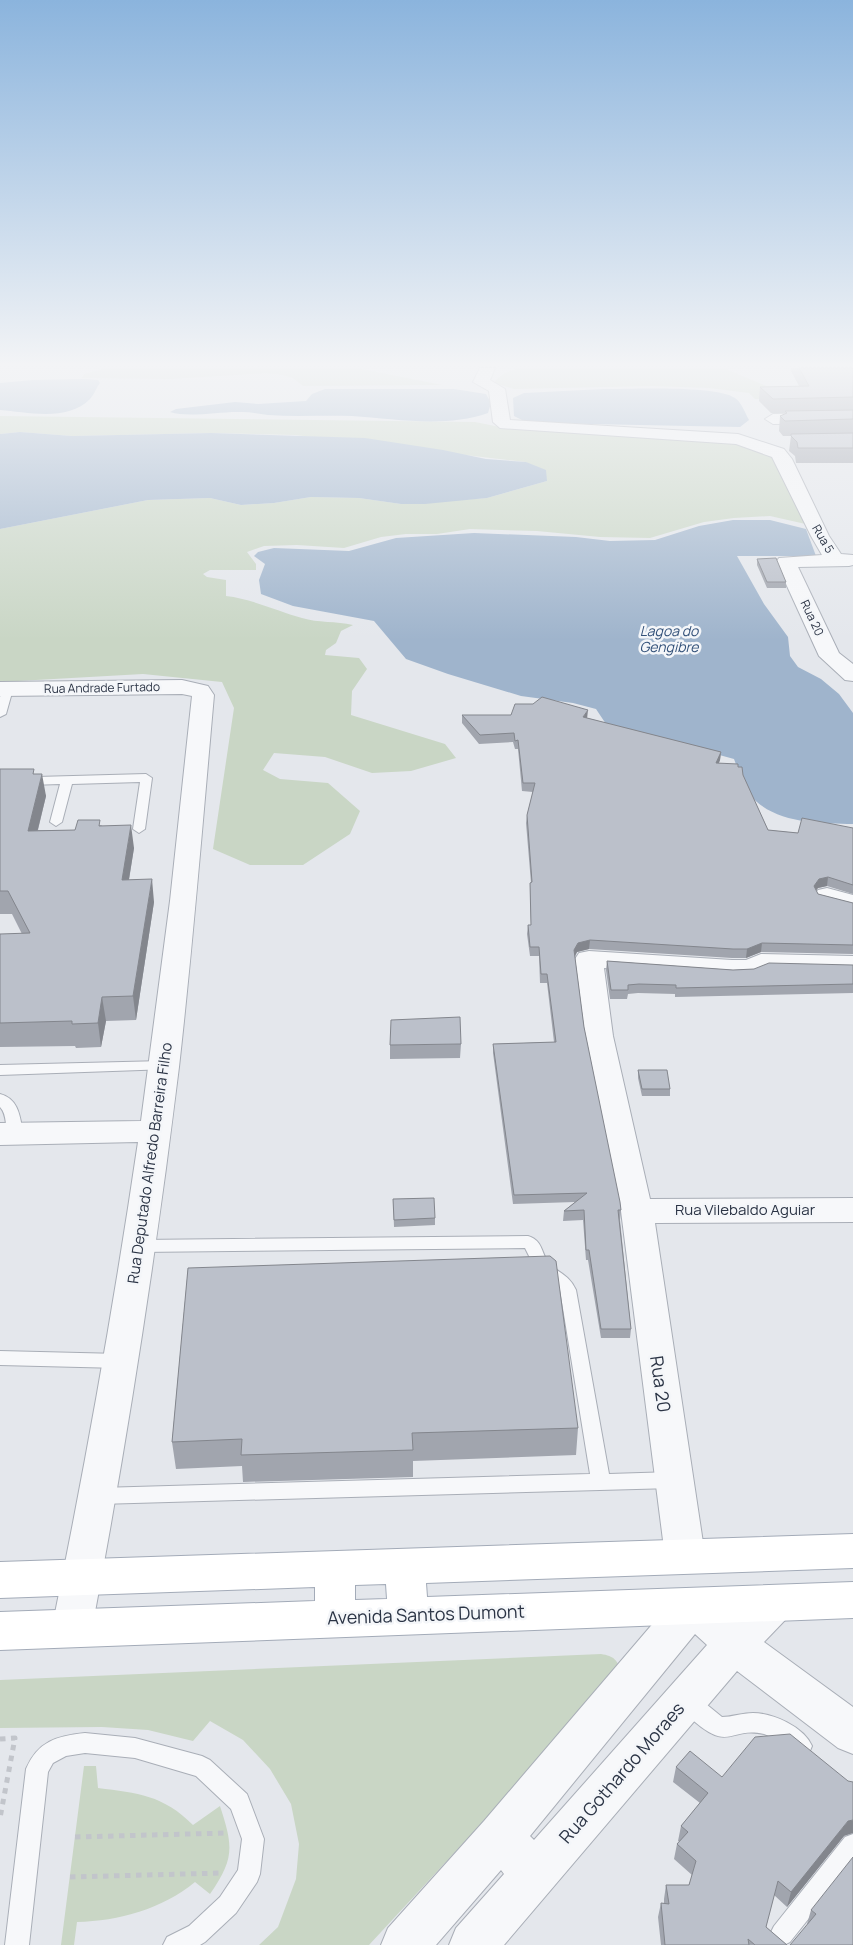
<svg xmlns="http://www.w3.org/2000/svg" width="853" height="1945" font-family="Manrope,sans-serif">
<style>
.green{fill:#c9d6c5}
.water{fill:#9fb4cc}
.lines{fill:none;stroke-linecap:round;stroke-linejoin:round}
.service-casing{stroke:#a9aeb7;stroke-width:2}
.minor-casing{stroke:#a9aeb7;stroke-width:2}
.primary-casing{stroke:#a3abb8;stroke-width:2}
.path{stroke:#c2c5cb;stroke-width:5;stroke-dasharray:5.5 5.5;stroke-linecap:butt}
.service{fill:#f7f8fa;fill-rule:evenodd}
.minor{fill:#f7f8fa;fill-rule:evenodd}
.primary{fill:#fff;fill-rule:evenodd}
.wall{fill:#a1a5ae}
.shaded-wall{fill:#83868d}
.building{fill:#bbc0ca;stroke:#83868d}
.labels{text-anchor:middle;stroke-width:5;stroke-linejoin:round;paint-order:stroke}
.far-street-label{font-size:12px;fill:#2b3445;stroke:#f4f6f9}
.far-water-label{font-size:14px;font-style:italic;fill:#34527a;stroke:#f4f6f9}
.street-label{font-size:15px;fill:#2b3445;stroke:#f4f6f9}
.near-street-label{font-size:18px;fill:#2b3445;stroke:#f4f6f9}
</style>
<rect width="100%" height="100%" fill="#e4e7ec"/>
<path class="green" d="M106 368H357L442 385 303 386 293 378 283 375 266 373 171 379 82 378 84 374Z
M522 368H729L728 370 769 387 853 398 755 399 749 393 709 388 652 386 514 389 494 383C501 373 510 370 522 368Z
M0 416 475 422 505 428 722 440 772 453 810 525 770 516 734 518 704 522 650 538 600 537 537 531 470 529 437 534H406L381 537 344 548 297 545 264 546 247 552 256 564V570H210L203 574 207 577 226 580V596C252 599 277 611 302 618 318 623 336 621 353 625L341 631 336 643 326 650 325 655 359 658 367 669 352 691 351 715 445 744 456 758 411 771 372 773 325 757 274 753 263 770 280 779 328 783 360 811 350 834 303 865H250L213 849 234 708 222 682 143 674 0 682V529L148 500 210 498 241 505 274 503 311 497 359 498 401 504 487 498 547 481 526 462 295 435 211 433 72 436 20 432 0 434Z
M601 1654C614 1656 618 1660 621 1673L369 1945H259L278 1927 296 1879 299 1844 291 1804 270 1769 243 1740 210 1721 193 1741 148 1730 102 1727 0 1728V1680Z
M84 1766H96L98 1788C138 1793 163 1795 193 1825L220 1806C233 1846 235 1858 210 1894L195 1882C162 1909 119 1921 77 1922L74 1945H61Z"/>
<path class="water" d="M84 379 98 380 100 383C96 388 94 395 90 399 68 422 27 412 0 410V383L33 380Z
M325 389H454L486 394 491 403 488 413C446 428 396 419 352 416 324 415 296 417 268 415 260 414 251 412 242 412 220 411 190 418 170 412L176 409 235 402 258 404 306 401 312 394Z
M604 389C630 389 717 385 735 398 742 403 745 413 749 420L740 427 539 423 526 422 514 416 513 398 524 393Z
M20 432 72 436 211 433 365 438 443 450 486 459 526 462 546 470 547 481 487 498 425 504H401L359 498 311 497 274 503 241 505 210 498 148 500 0 529V434Z
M733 520H770L806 529 816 556H737L764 604 788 637 790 656 798 667 821 679 839 694 853 713V824C818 823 774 824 749 794 742 785 738 769 734 759L606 724 596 709 573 703 521 696 448 674 406 659 374 621 293 606 261 594 259 580 265 564 254 556 258 552 274 548 349 551 396 538 474 533 576 537 610 541 655 540 699 526Z"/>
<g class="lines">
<defs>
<path id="service" d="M8 686 13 689 6 714 0 717V697L4 687Z
M146 774 152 778 145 829 139 833 133 829 140 782 72 784 62 822 56 826 50 822 60 784 0 786V778Z
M164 1061 169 1063 171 1066 169 1069 0 1075V1065Z
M0 1094C19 1099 20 1117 23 1133L20 1137H10C4 1128 8 1115 0 1107Z
M528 1236C541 1240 541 1249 546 1259 553 1272 568 1272 576 1290L609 1474 673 1472 680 1474 682 1480 680 1486 673 1488 99 1504 92 1502 89 1496 92 1490 99 1488 590 1474 560 1290 536 1270 525 1248 139 1252 133 1250 131 1246 133 1242 139 1240Z
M0 1351 120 1354 126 1356 129 1361 126 1366 120 1368 0 1365Z
M688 1692 695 1695 722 1717C732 1717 742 1713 753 1713 773 1713 804 1727 812 1746L809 1753 801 1756C788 1751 778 1738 764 1734 731 1726 730 1752 695 1722 688 1716 681 1711 677 1702L681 1695Z
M85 1733 135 1738 202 1756 210 1760 247 1794 264 1839 260 1874 257 1882 236 1913 205 1942 200 1945H163L167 1937 189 1926 220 1897 238 1870 242 1839 231 1809 196 1776 135 1758 85 1753 66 1756 53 1763 48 1772 29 1945H5L26 1769C38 1741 57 1736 85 1733Z
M853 1834V1863L790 1942 784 1945 774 1942 770 1934 774 1926 845 1837Z"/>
<path id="minor" d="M480 368H495L490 380 505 389 510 420 738 434 784 449 792 459 829 536 841 554 853 555V565L849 566 798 567 839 653 853 664V681L845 680 819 656 776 562 779 558 822 555 811 536 772 457 736 444 500 428 493 422 489 391 473 382Z
M853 413V423L773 424 765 419 773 414Z
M182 680 208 686 214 695C203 819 193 943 179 1067 156 1255 127 1442 92 1628L86 1641 72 1647 58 1641 52 1628C85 1467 114 1305 138 1142L0 1145V1123L141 1121 170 901 192 696 182 694 0 696V682Z
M827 888 853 895V911L818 902 814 896 818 890Z
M589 951 732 960H746L761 954 853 956V972L767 970 753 976 732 977 604 968 613 1036 650 1199 853 1198V1222L655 1223 705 1556 699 1568 685 1573 671 1568 665 1556 621 1211 585 1036 575 959 579 953Z
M774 1586 788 1591 794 1604 788 1617 764 1642 853 1707V1754L838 1748 737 1671 504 1945H449L456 1928 504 1874 501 1870 436 1945H381L388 1928 484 1821 679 1593 693 1588 707 1593 733 1617 760 1591ZM695 1634 707 1645 534 1840 530 1836Z"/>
<path id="primary" d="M853 1534V1568L426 1583 427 1597 853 1582V1618L0 1650V1612L315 1601V1587L0 1598V1562ZM386 1584 387 1599 355 1600V1585Z"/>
</defs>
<use href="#service" class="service-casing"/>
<use href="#minor" class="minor-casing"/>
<use href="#primary" class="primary-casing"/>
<path class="path" d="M0 1739 15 1738 0 1818
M75 1837 227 1833
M70 1877 222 1873"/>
<use href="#service" class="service"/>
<use href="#minor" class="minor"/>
<use href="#primary" class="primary"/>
</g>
<path class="wall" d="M791 368H853V463H796L795 456 789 451 791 436H783L779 431 780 416 785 414V413H771L759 401 760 387 799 386 791 371Z
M757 559 786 582V588H767L757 565Z
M462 715 587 718 721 752 720 760 719 763 738 767 743 775 768 830 798 833 853 828V894L827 886 818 888 816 890 818 894 853 903V954L761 952 746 958H732L589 949 577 952 575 957 584 1027 621 1210 620 1220 631 1329 630 1338H601L588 1260H586L583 1220 563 1221 564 1211 575 1202 513 1204 493 1053V1044L554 1042 547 983H540L539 956H530L527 934 528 925H531L530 891V883H531L526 823 527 815 533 792 522 791 518 749H515L513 742 479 744 462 723Z
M0 769 35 774 46 796 38 830H75L101 825 134 848 129 880 154 902 136 1020 106 1021 101 1047 76 1048 75 1046 0 1047V934H22L12 914H0Z
M607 961 733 970 853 965V993L675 997V994L638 993 628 994 627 999H610L606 970Z
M461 1044 460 1058 390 1059V1045Z
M638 1070 670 1089V1096H642L638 1078Z
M393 1199 435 1218V1225L394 1227Z
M188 1268 578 1428 576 1455 413 1461V1477L243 1482 242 1466 176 1469 172 1442Z
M676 1767 722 1777 844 1836 787 1907 774 1895 766 1927 787 1945H661L658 1917 661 1903H664V1899L666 1885H689L692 1875 674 1859 677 1844 680 1842 678 1841 681 1826 700 1803 673 1782Z
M811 1910 853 1945 807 1924Z"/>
<path class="shaded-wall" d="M588 710 587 719 583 717Z
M721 752 720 760 715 771 716 763Z
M42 774 46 796 32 853 28 831Z
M131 825 134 848 125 903 122 880Z
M828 877 827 886 818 888 812 895 814 886 819 879Z
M152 879 154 902 136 1020 133 996Z
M590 940 589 949 577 952 573 959 574 950 578 943Z
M762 943 761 952 746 958 747 949Z
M102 997 106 1021 101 1047 98 1023Z
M853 1820V1833L844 1836 787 1907 791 1892 848 1821Z"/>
<path class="building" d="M799 368H853V397L773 399 760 387 809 386Z
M853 410V419L785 421 780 416 787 413 785 411Z
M853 433V448H798L797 442 791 436V434Z
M776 558 786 582H767L757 559Z
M542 697 588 710 583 717 721 752 716 763 738 764V767H742L743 775 768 830 798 833 802 818 853 828V885L828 877 819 879 814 886 818 894 853 903V945L762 943 747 949H733L590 940 578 943 574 950 584 1027 620 1202 621 1210H618L631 1329H601L589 1250H586L584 1210 564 1211 587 1193 514 1195 493 1044 556 1042 547 974H541L539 947H530L528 925H531L530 883 532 882 527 815 535 783H523L518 740 515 741 514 733 480 735 462 715H511L515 704H533Z
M0 769H34L33 774H42L28 831 75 830 78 820H100L99 826 131 825 122 880 152 879 133 996 102 997 98 1023 72 1024V1021L0 1023V934L30 933 8 891H0Z
M607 961 733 970 754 969 769 963 853 965V984L676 988V985L639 984 628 985V990H611Z
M460 1017 461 1044 390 1045 391 1020Z
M638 1070H667L670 1089H642Z
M434 1198 435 1218 394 1220 393 1199Z
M550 1256 556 1261 578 1428 412 1433 413 1450 241 1455 242 1439 172 1442 188 1268Z
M790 1734 848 1781 853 1782V1820L848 1821 791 1892 778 1881 766 1927 787 1945H755L748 1939 749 1945H665L661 1903 669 1904 666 1885H689L696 1861 677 1844 688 1832 681 1826 708 1793 676 1767 690 1751 722 1777 755 1737Z
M853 1857V1945H790L816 1914 811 1910Z"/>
<linearGradient id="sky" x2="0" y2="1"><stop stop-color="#8bb4dd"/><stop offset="0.57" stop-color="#f3f4f6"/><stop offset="1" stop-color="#f3f4f6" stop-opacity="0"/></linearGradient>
<rect width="853" height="640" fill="url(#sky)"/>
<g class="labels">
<g class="far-street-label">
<text transform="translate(823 539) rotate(60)" y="4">Rua 5</text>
<text transform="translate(812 618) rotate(65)" y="4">Rua 20</text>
<text transform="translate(102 688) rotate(-1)" y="4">Rua Andrade Furtado</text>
</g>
<g class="far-water-label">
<text x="669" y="636">Lagoa do<tspan x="669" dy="16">Gengibre</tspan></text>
</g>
<g class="street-label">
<text transform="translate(150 1163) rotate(-82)" y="5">Rua Deputado Alfredo Barreira Filho</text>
<text x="745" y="1215">Rua Vilebaldo Aguiar</text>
</g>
<g class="near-street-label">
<text transform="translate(660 1384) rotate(82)" y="6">Rua 20</text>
<text transform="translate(426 1615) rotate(-2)" y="6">Avenida Santos Dumont</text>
<text transform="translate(622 1773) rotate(-49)" y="6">Rua Gothardo Moraes</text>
</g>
</g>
</svg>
